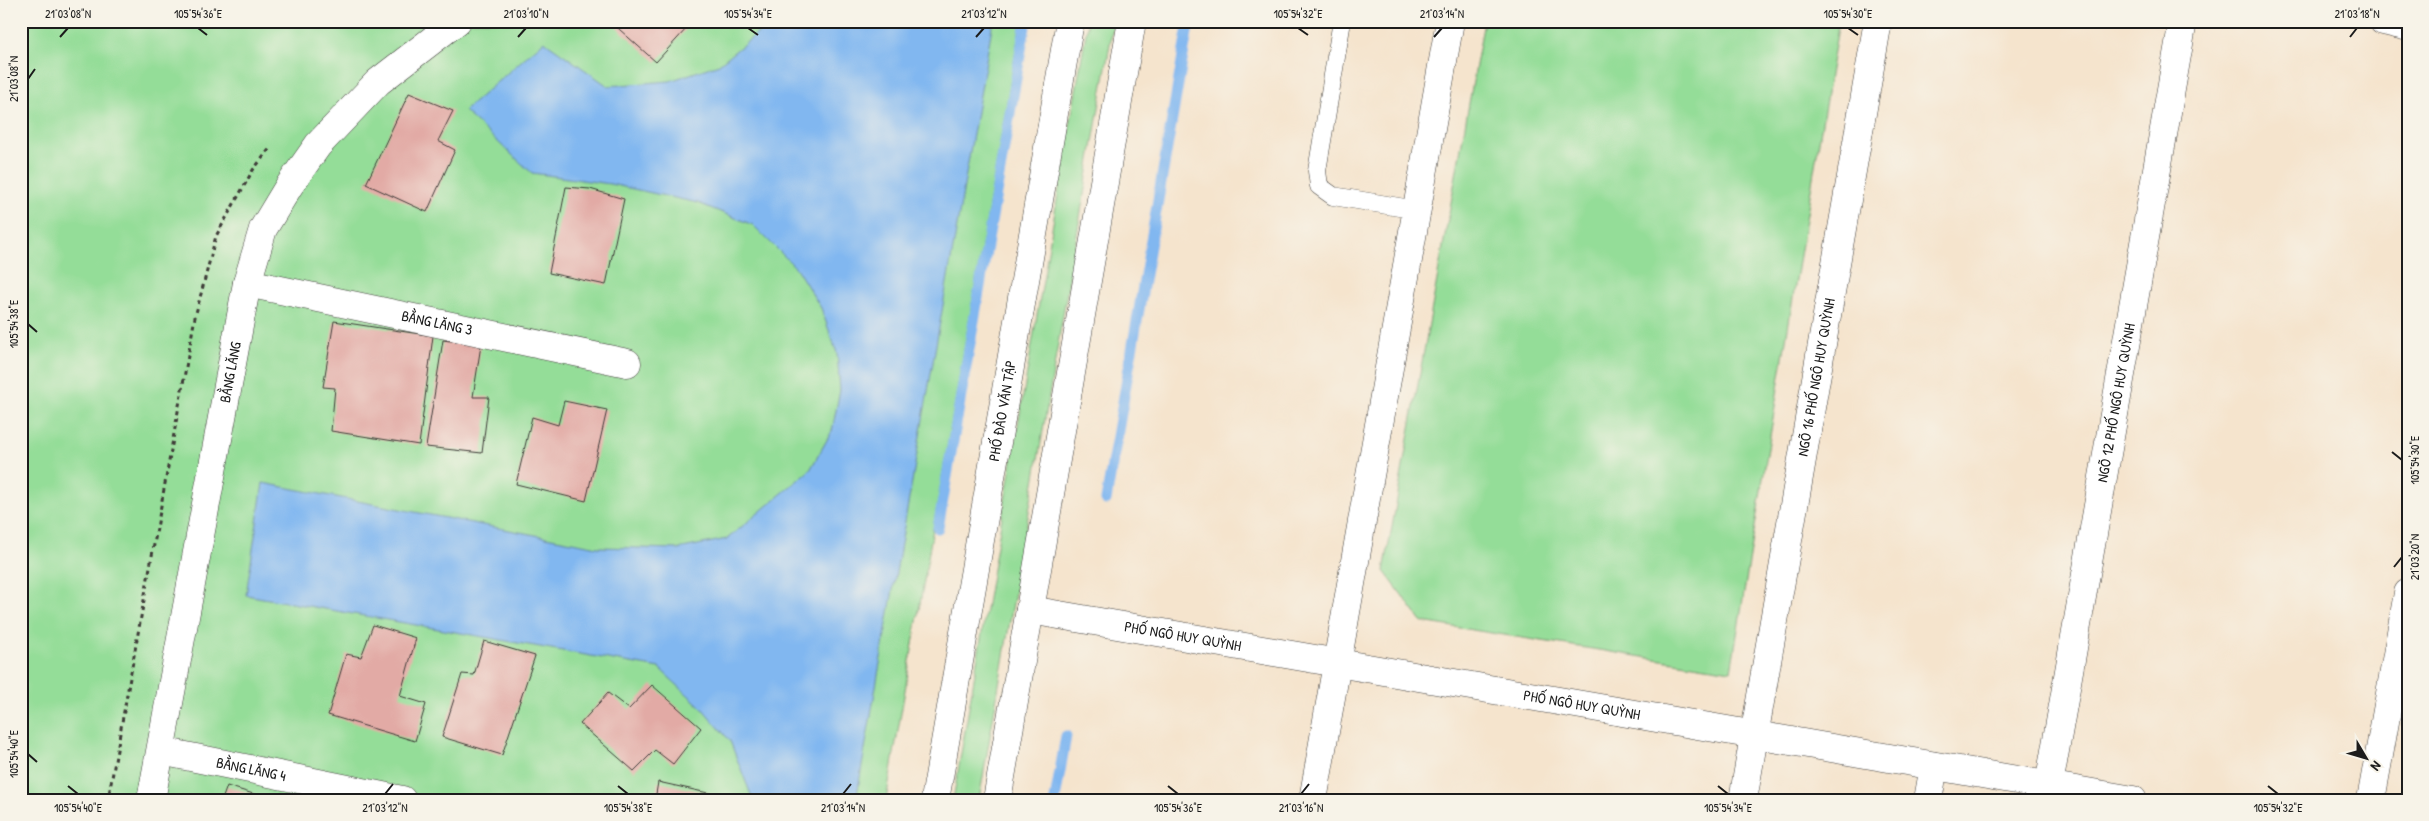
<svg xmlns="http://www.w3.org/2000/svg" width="2429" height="821" font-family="'Patrick Hand',sans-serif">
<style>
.green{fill:#94dd98;stroke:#587c5a}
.water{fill:#81b7f0;stroke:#4e6a86}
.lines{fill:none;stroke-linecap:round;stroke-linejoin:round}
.stream{stroke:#81b7f0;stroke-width:11}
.building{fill:#e2aaa5}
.service-casing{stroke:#3d3a37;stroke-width:19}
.minor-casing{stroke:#3d3a37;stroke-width:29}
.tertiary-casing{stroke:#3d3a37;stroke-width:29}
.secondary-casing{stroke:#3d3a37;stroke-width:29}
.path{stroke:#3d3a37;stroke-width:3;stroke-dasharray:4 4;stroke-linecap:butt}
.service{stroke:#fff;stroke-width:18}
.minor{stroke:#fff;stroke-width:28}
.tertiary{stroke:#fff;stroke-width:28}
.secondary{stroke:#fff;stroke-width:28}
.ticks{fill:none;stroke:#1c1c1c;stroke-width:2}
.labels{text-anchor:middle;stroke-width:5;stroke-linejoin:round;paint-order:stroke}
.street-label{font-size:15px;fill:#1c1c1c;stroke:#f7f3e8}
.neatline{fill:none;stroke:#1c1c1c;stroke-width:2}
.ticks-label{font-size:12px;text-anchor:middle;fill:#1c1c1c}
</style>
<rect width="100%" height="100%" fill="#f7f3e8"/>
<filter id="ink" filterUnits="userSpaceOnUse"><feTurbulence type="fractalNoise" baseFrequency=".02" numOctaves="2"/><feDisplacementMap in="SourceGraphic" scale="10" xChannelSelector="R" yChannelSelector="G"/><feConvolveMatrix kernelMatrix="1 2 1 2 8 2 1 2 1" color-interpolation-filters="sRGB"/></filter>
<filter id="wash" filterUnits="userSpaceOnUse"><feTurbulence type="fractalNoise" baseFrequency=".0096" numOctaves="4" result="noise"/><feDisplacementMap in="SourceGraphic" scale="20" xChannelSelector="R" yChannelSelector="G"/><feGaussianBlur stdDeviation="1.12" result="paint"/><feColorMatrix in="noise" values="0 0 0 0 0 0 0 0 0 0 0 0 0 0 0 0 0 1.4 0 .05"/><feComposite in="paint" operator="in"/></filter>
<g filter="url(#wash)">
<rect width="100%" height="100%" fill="#f5e4cd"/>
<path class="green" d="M21 21H1021L886 800H21Z
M1088 21H1114L979 800H953Z
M1484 21H1839L1731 671 1422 622 1384 571Z"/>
<path class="water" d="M773 21H993L856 800H753L730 741 701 707 659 668 246 595 263 483 598 547 678 549 727 539 810 470 832 431 840 390 837 353 821 308 796 268 753 225 698 203 610 184 532 173 464 111 544 41 608 86 670 81 719 64Z"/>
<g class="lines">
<path class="stream" d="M1106 500 1189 21
M938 528 1026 21
M1055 800 1066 736"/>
</g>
<g id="blocks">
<path class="building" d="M610 21H679L687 28 656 62Z
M409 93 453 111 438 141 455 150 427 212 366 184Z
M566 187 590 189 624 199 606 285 549 273Z
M334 321 433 336 419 445 331 431 335 388 323 387Z
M443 340 481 345 473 397H489L482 453 426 447Z
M564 401 607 410 586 501 516 484 532 417 558 425Z
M373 625 416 638 400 696 426 704 415 741 328 715 346 654 361 657Z
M484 641 535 656 502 755 442 737 462 674 474 675Z
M652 685 701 728 673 764 655 750 634 771 580 724 608 693 629 709Z
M658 782 726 797 725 800H655Z
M227 786 270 799 269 800H222Z"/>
</g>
</g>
<g filter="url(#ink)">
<use href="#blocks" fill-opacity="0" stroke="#3d3a37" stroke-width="1"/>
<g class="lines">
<defs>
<path id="service" d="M1342 21 1317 171 1319 186 1333 196 1417 210"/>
<g id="minor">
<path d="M2383 21 2408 27"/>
<path id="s1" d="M247 283 627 363"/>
<path id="s2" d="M161 751 402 800"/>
<path id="s3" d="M2049 785 2183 21"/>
<path id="s4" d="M151 800 247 283 263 229 289 186 318 145 378 82 457 21"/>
<path id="s5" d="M1743 800 1878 21"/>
<path d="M1928 800 1934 766"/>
</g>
<g id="tertiary">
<path id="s6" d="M1030 610 2133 800"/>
<path d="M1313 800 1450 21"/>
<path d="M2371 800 2408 593"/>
</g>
<g id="secondary">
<path id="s7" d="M935 800 1070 21"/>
<path d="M997 800 1132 21"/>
</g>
</defs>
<use href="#service" class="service-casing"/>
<use href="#minor" class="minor-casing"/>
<use href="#tertiary" class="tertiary-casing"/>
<use href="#secondary" class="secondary-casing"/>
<path class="path" d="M108 800 195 317 216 236 253 170 271 147"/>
<use href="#service" class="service"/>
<use href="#minor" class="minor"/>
<use href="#tertiary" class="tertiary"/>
<use href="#secondary" class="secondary"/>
</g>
</g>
<path class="ticks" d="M198 28 207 35M748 28 758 35M1298 28 1308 35M1848 28 1858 35M60 37 68 28M518 37 526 28M976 37 984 28M1434 37 1442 28M2350 37 2357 28M28 79 35 69M28 324 37 332M2392 452 2402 460M2394 567 2402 557M28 754 37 762M68 786 78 794M618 786 628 794M1168 786 1178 794M1718 786 1728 794M2268 786 2278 794M385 794 393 784M843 794 851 784M1301 794 1309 784"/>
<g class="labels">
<g class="street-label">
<text dy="5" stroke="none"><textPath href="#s1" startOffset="194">BẰNG LĂNG 3</textPath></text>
<text dy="5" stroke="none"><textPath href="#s4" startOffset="435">BẰNG LĂNG</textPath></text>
<text dy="5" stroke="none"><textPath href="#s5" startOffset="429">NGÕ 16 PHỐ NGÔ HUY QUỲNH</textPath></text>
<text dy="5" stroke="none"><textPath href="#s3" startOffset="388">NGÕ 12 PHỐ NGÔ HUY QUỲNH</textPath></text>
<text dy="5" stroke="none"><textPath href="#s7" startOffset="395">PHỐ ĐÀO VĂN TẬP</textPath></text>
<text dy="5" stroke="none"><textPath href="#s6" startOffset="155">PHỐ NGÔ HUY QUỲNH</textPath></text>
<text dy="5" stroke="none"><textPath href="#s6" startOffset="560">PHỐ NGÔ HUY QUỲNH</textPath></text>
<text dy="5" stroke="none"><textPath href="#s2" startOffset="92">BẰNG LĂNG 4</textPath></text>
</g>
</g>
<rect width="2429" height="821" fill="none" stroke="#f7f3e8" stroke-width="55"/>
<g transform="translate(2366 758) rotate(128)" stroke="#f7f3e8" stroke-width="4" paint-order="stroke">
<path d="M0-4L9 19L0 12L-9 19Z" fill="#1c1c1c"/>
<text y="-8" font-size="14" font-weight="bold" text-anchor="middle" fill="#1c1c1c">N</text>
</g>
<rect x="28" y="28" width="2374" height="766" class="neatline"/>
<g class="ticks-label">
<text x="68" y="18">21°03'08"N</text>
<text x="198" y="18">105°54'36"E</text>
<text x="526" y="18">21°03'10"N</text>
<text x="748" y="18">105°54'34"E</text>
<text x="984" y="18">21°03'12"N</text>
<text x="1298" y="18">105°54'32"E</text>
<text x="1442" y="18">21°03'14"N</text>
<text x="1848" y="18">105°54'30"E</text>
<text x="2357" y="18">21°03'18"N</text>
<text transform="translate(14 79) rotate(-90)" y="4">21°03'08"N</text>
<text transform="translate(14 324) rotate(-90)" y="4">105°54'38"E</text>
<text transform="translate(2415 460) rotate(-90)" y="4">105°54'30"E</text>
<text transform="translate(2415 557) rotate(-90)" y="4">21°03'20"N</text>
<text transform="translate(14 754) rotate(-90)" y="4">105°54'40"E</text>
<text x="78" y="812">105°54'40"E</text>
<text x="385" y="812">21°03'12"N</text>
<text x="628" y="812">105°54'38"E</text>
<text x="843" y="812">21°03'14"N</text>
<text x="1178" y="812">105°54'36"E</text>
<text x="1301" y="812">21°03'16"N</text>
<text x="1728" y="812">105°54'34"E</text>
<text x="2278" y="812">105°54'32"E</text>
</g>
</svg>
